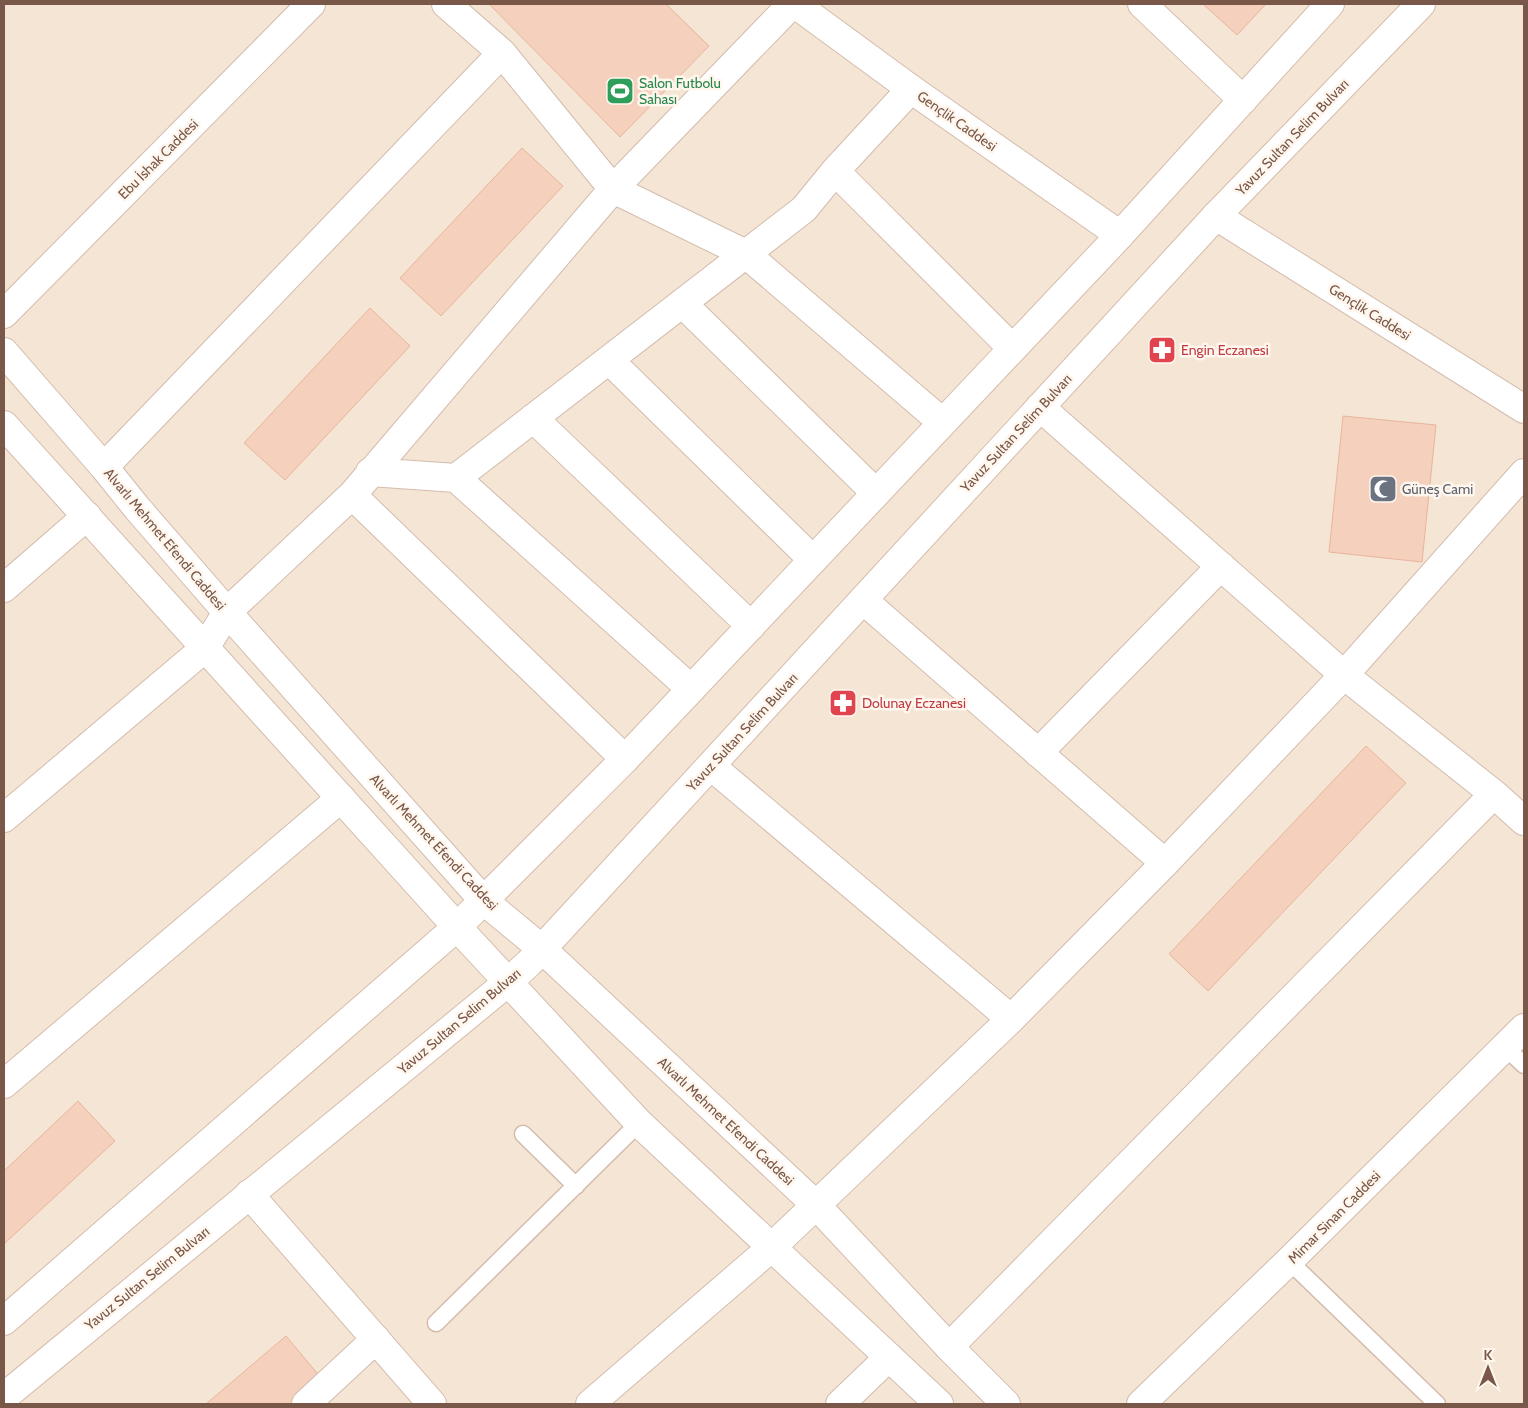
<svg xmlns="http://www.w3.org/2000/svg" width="1528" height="1408" font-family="Cabin,sans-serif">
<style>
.residential{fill:#f5e5d4}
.building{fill:#f4d0bd;stroke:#e8b59c}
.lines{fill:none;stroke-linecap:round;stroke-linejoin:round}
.service-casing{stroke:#d3bcae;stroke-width:19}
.minor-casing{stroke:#d3bcae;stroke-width:30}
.tertiary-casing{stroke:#d3bcae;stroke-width:30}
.secondary-casing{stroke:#d6bcab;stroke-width:30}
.service{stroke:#fff;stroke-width:16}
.minor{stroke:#fff;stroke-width:28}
.tertiary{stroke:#fff;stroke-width:28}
.secondary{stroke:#fff;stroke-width:28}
.labels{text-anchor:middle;stroke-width:5;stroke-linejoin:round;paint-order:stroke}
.leisure-label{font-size:14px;fill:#27864d;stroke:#fff7ee;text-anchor:start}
.street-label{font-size:14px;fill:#795749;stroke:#fff7ee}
.health-label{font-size:14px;fill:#be3a42;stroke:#fff7ee;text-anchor:start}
.worship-label{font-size:14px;fill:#5b616d;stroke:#fff7ee;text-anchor:start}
</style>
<rect width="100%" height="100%" fill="#fdf3e7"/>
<path class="residential" d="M4 4H1524V1404H4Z"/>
<path class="building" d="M489 4H666L709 46 620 137Z
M1203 4H1266L1237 35Z
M522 148 563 186 441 316 400 278Z
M370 308 410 346 285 480 244 443Z
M1343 416 1436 425 1422 562 1329 552Z
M1366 746 1406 783 1208 991 1169 954Z
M78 1101 115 1141 4 1244V1171Z
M286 1336 322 1379 293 1404H206Z"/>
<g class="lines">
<defs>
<path id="service" d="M1505 1047 1524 1065
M523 1134 576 1186
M1289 1261 1437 1404
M436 1323 639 1123"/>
<path id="minor" d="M446 4 502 53 613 189 746 254 942 422
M1142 4 1243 100
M835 171 1012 348
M682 303 876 493
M609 360 813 560
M1040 407 1344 675 1494 794 1524 821
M533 418 751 626
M104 467 502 53
M370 472 456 478 804 209 835 171 911 89
M456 478 691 689
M352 495 625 759
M4 588 87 516
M863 600 1165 863
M1038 753 1221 566
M711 766 1011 1019
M4 818 205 648 227 612 352 495 613 189 792 4
M4 1084 341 798
M249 1194 432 1404
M949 1347 1494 794
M306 1404 376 1339
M590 1404 772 1247 1011 1019 1165 863 1344 675 1524 473
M840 1404 889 1357"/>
<path id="tertiary" d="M795 4 911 89 1120 235
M1216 216 1524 409
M4 314 311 4
M4 352 104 467 137 508 227 612 484 901 542 949 816 1205 949 1347 1006 1404
M4 425 457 927 639 1123 939 1404
M1141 1404 1289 1261 1524 1028"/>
<path id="secondary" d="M4 1321 457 927 625 759 1120 235 1330 4
M4 1397 508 982 529 963 1216 216 1421 4"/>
</defs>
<use href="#service" class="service-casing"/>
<use href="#minor" class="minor-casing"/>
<use href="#tertiary" class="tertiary-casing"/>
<use href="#secondary" class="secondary-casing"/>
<use href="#service" class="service"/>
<use href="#minor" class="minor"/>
<use href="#tertiary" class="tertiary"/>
<use href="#secondary" class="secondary"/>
</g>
<defs>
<symbol id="stadium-square" viewBox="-11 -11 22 22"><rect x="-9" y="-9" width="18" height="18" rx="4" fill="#2e9e5b" stroke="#fff7ee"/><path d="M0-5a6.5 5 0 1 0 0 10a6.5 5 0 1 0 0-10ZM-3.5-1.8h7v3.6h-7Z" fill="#fff"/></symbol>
<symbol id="pharmacy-square" viewBox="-11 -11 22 22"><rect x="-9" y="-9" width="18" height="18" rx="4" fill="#e0444e" stroke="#fff7ee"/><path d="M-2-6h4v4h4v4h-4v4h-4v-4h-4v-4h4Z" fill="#fff"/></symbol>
<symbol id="mosque-square" viewBox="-11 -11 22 22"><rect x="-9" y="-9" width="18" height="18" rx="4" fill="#6b7280" stroke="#fff7ee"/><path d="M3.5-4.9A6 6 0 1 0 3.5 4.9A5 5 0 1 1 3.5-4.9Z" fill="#fff"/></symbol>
</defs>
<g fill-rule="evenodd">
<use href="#stadium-square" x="604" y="75" width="32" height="32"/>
<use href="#pharmacy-square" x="1146" y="334" width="32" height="32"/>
<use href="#mosque-square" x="1367" y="473" width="32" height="32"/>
<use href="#pharmacy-square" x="827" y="687" width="32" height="32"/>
</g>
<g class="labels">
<g class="leisure-label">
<text x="639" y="88">Salon Futbolu<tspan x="639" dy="16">Sahası</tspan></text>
</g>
<g class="street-label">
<text transform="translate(957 121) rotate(35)" y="5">Gençlik Caddesi</text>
<text transform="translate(1292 137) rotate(-46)" y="5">Yavuz Sultan Selim Bulvarı</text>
<text transform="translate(158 159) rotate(-45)" y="5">Ebu İshak Caddesi</text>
<text transform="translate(1370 312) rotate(32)" y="5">Gençlik Caddesi</text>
<text transform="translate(1016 433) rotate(-47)" y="5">Yavuz Sultan Selim Bulvarı</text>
<text transform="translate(165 539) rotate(50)" y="5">Alvarlı Mehmet Efendi Caddesi</text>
<text transform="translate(742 732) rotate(-47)" y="5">Yavuz Sultan Selim Bulvarı</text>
<text transform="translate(434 842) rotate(47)" y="5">Alvarlı Mehmet Efendi Caddesi</text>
<text transform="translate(459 1021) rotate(-40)" y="5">Yavuz Sultan Selim Bulvarı</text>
<text transform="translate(726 1121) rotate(43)" y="5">Alvarlı Mehmet Efendi Caddesi</text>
<text transform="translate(1334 1217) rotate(-45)" y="5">Mimar Sinan Caddesi</text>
<text transform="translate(147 1278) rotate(-39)" y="5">Yavuz Sultan Selim Bulvarı</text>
</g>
<g class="health-label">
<text x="1181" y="355">Engin Eczanesi</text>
<text x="862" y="708">Dolunay Eczanesi</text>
</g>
<g class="worship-label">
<text x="1402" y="494">Güneş Cami</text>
</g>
</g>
<rect width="1528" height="1408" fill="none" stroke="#795749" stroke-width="10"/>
<g transform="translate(1488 1368)" stroke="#fff7ee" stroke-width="4" paint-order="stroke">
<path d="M0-4L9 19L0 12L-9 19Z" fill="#795749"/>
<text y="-8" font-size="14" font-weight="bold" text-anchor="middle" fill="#795749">K</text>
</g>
</svg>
